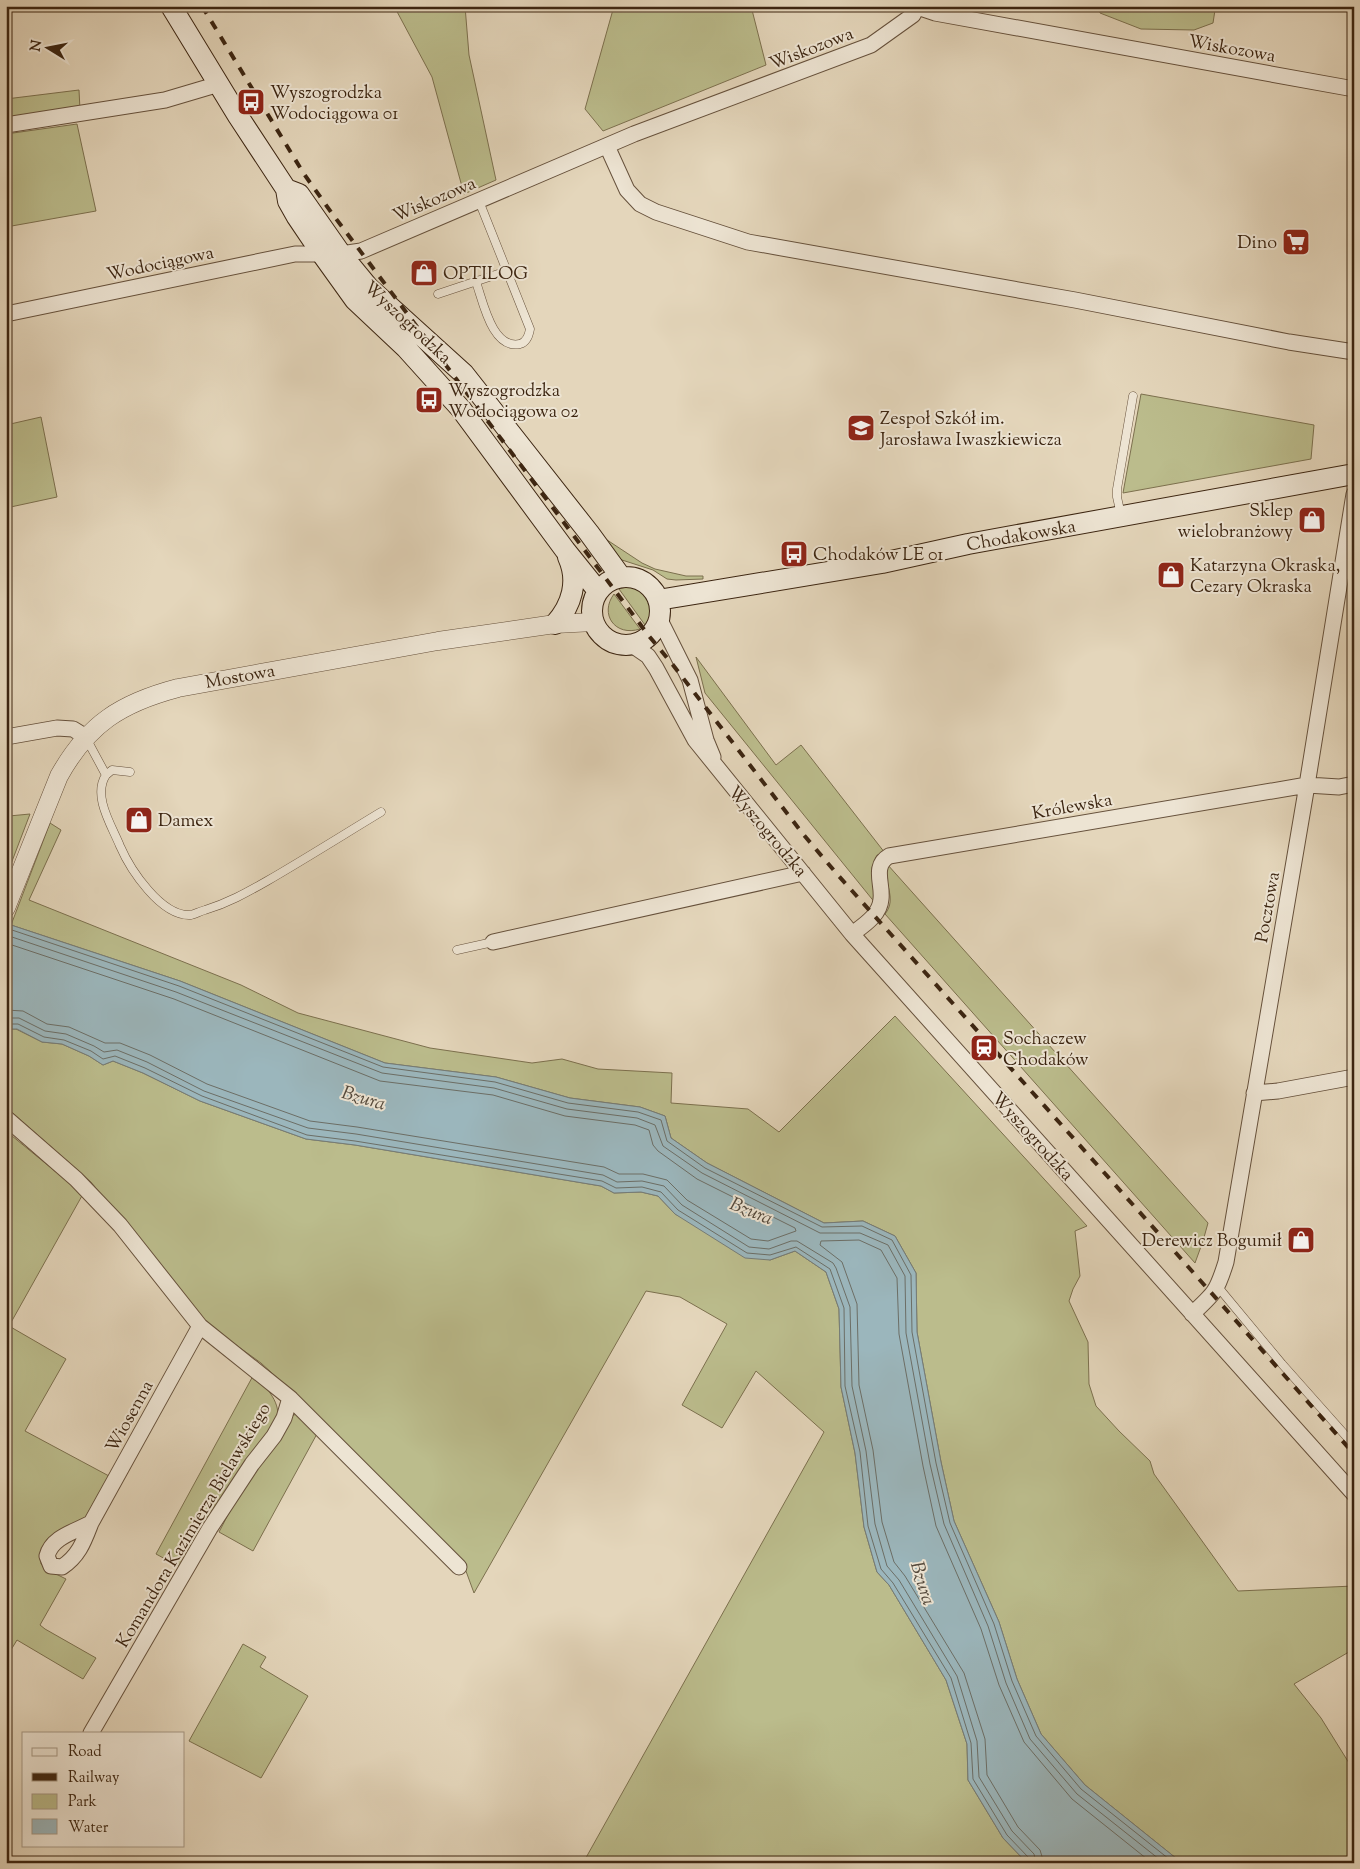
<svg xmlns="http://www.w3.org/2000/svg" width="1360" height="1869" font-family="'Sorts Mill Goudy',serif">
<style>
.green{fill:#bbbc8c;stroke:#7c704e}
.water{fill:#9bb6bc;stroke:#757c78}
.lines{fill:none;stroke-linecap:round;stroke-linejoin:round}
.shore{stroke:#6c6e66;stroke-width:1}
.service-casing{stroke:#66513c;stroke-width:9}
.minor-casing{stroke:#66513c;stroke-width:17}
.tertiary-casing{stroke:#66513c;stroke-width:19}
.secondary-casing{stroke:#3c2511;stroke-width:22}
.service{stroke:#ede4d3;stroke-width:8}
.minor{stroke:#ede4d3;stroke-width:15}
.tertiary{stroke:#ede4d3;stroke-width:18}
.secondary{stroke:#ede4d3;stroke-width:20}
.rail{stroke:#3c2511;stroke-width:4;stroke-dasharray:9 9;stroke-linecap:butt}
.labels{text-anchor:middle;stroke-width:4;stroke-linejoin:round;paint-order:stroke}
.street-label{font-size:18px;fill:#3c2511;stroke:#ede4d3}
.poi-label{font-size:18px;fill:#3c2511;stroke:#ede4d3;text-anchor:start}
.water-label{font-size:19px;font-style:italic;fill:#54493c;stroke:#ede4d3}
</style>
<rect width="100%" height="100%" fill="#e4d6bb"/>
<filter id="stains"><feTurbulence type="fractalNoise" baseFrequency=".004" numOctaves="4"/><feColorMatrix values="0 0 0 0 .2 0 0 0 0 .09 0 0 0 0 .02 0 0 0 .5 -.17"/></filter>
<radialGradient id="worn" r=".72"><stop offset=".6" stop-color="#630" stop-opacity="0"/><stop offset="1" stop-color="#630" stop-opacity=".3"/></radialGradient>
<path class="green" d="M394 6H465L469 55 496 180 464 194 432 77Z
M614 6H751L766 65 603 131 585 109Z
M1098 6H1211L1215 10 1213 23 1194 30 1141 29 1100 13Z
M79 90 80 110 6 120V99Z
M77 124 96 211 6 227V134Z
M1141 394 1314 425 1311 459 1123 493Z
M41 417 57 497 6 508V425Z
M598 534 642 563 655 569 686 576H703V579L676 580 667 579 653 570 622 560 616 556Z
M626 587C648 587 659 607 645 625L619 589Z
M614 594 640 629C615 637 599 614 614 594Z
M696 657 776 765 801 745 885 853 877 855 872 868 876 886V904L705 693Z
M30 814 6 877V824L9 816Z
M50 823 61 830 29 900 241 985 298 1013 430 1048 532 1063 562 1059 598 1069 672 1073 671 1103 748 1109 779 1132 895 1016 1087 1226 1075 1231 1080 1276 1073 1289 1069 1301 1088 1342 1089 1384 1096 1406 1119 1431 1150 1461 1154 1474 1238 1591 1354 1586V1649L1294 1684 1321 1718 1354 1771V1863H1182L1085 1785 1041 1734 1017 1679 999 1622 954 1521 941 1462 917 1332 916 1273 895 1236 863 1221 824 1223 707 1163 671 1138 665 1116 640 1107 570 1098 496 1077 385 1063 180 981 11 925Z
M887 864 1208 1223 1203 1241 1195 1263 885 914C898 898 882 882 887 864Z
M6 1029H16L42 1042 62 1044 89 1056 103 1065 113 1061 143 1073 200 1101 306 1139 355 1145 601 1186 614 1193 641 1192 658 1196 675 1214 770 1260 795 1251 826 1272 839 1309 841 1387 855 1453 864 1527 877 1572 889 1585 946 1680 967 1744 968 1780 1003 1838 1027 1863H583L824 1432 756 1371 722 1428 682 1405 727 1324 680 1297 646 1291 474 1593 463 1563 295 1394 261 1363 204 1322 91 1182 6 1107Z
M6 1131 83 1194 9 1326 66 1359 25 1431 109 1476 85 1518 47 1539 41 1551V1564L48 1570 66 1579 40 1625 45 1629 96 1658 83 1679 17 1640 6 1658Z
M254 1374C266 1388 279 1399 278 1418L180 1567 156 1554Z
M296 1414 318 1432 253 1551 219 1532 242 1488 292 1416Z
M243 1644 266 1657 260 1667 308 1696 261 1778 189 1741Z"/>
<path class="water" d="M6 922 11 925 180 981 385 1063 496 1077 570 1098 640 1107 665 1116 671 1138 707 1163 824 1223 863 1221 895 1236 916 1273 917 1332 941 1462 954 1521 999 1622 1017 1679 1041 1734 1085 1785 1182 1863H1027L1003 1838 968 1780 967 1744 946 1680 889 1585 877 1572 864 1527 855 1453 841 1387 839 1309 826 1272 795 1251 770 1260 745 1258 675 1214 658 1196 641 1192 614 1193 601 1186 355 1145 306 1139 200 1101 143 1073 113 1061 103 1065 89 1056 62 1044 42 1042 17 1029H6Z"/>
<g class="lines">
<path class="shore" d="M6 928 179 986 383 1067 495 1082 568 1103 638 1112 661 1120 667 1141 705 1168 822 1227 862 1226 892 1240 911 1275 912 1332 936 1463 950 1523 994 1624 1012 1681 1036 1736 1081 1789 1174 1863
M6 935 176 992 382 1073 494 1088 567 1109 637 1118 655 1125 663 1146 702 1173 820 1233H860L888 1245 905 1276 906 1333 930 1464 944 1524 988 1626 1006 1683 1030 1739 1077 1794 1164 1863
M6 943 174 999 380 1081 493 1095 565 1116 635 1125 649 1130 653 1145 658 1151 697 1179 795 1228 796 1231 768 1241 751 1239 687 1200 667 1180 643 1174H619L604 1167 357 1127 310 1121 207 1084 150 1055 120 1043H105L69 1027 47 1024 23 1011 6 1010
M6 1018H19L45 1031 66 1034 94 1046 104 1052 117 1050 147 1062 204 1091 308 1128 356 1134 603 1175 617 1182 642 1181 664 1186 682 1205 749 1247 769 1249 791 1241H797L833 1263 836 1268 850 1307 852 1386 866 1451 875 1524 887 1566 899 1580 957 1676 977 1741 979 1777 1012 1831 1034 1854 1036 1863
M6 1024H18L44 1037 64 1040 91 1051 103 1059 115 1056 145 1068 202 1096 307 1135 355 1141 602 1181 616 1188 642 1187 661 1192 678 1210 747 1253 770 1255 796 1247 830 1269 844 1308 845 1386 860 1452 868 1526 881 1569 893 1583 951 1678 971 1743 973 1779 1007 1835 1028 1857 1030 1863
M1044 1863 1040 1850 1018 1827 987 1775 985 1739 964 1673 905 1576 894 1562 882 1522 873 1450 859 1385 857 1304 842 1262 820 1245 821 1241 859 1240 881 1250 897 1278 899 1334 923 1466 936 1526 981 1629 999 1685 1024 1742 1072 1799 1152 1863"/>
<defs>
<path id="service" d="M476 282C483 301 492 350 520 344 527 342 529 335 530 329L479 201
M438 294 507 271
M1121 515 1117 497V489L1133 396
M86 738 106 775C92 796 112 826 120 846 130 869 161 917 191 915 195 914 201 911 205 910 228 903 246 893 267 881 305 859 343 835 381 812
M106 775 112 770 130 772
M457 950 493 942
M1218 1287 1282 1364 1354 1445"/>
<path id="minor" d="M6 125 165 100 219 84
M607 146 627 190 640 204 656 212 748 242 1075 300 1289 342 1354 352
M6 314 295 254H341L361 251 634 134 871 45 913 15 917 7 935 13 1354 89
M659 618 690 680 706 740 713 757
M632 645 648 656 656 668 695 740 852 934 1354 1494
M6 737 57 728 73 729 86 737
M852 934C864 925 880 915 881 899 883 884 872 866 889 856L1307 785 1339 787 1354 784
M493 942 803 873
M1254 1093 1278 1091 1354 1077
M6 1118 76 1179 120 1225 200 1326 290 1398 284 1418 274 1436 252 1464 210 1528 91 1733
M1192 1314C1215 1293 1217 1291 1226 1262L1307 785 1354 494
M290 1398 459 1567
M91 1523C74 1532 52 1537 47 1556L51 1566 62 1567C79 1556 84 1541 91 1523L200 1326"/>
<path id="tertiary" d="M6 908 59 776C88 724 121 703 178 688L438 641 555 624 594 622"/>
<path id="secondary" d="M171 6 238 116 286 189 288 201 297 217 322 254 355 300 406 348 461 409 565 550 598 591
M286 189 299 194 341 254 369 288 464 374 589 533 621 577
M592 611a34 34 0 1 1 68 0a34 34 0 1 1-68 0Z
M658 600 882 563 968 544 1354 474
M555 624C572 605 579 581 568 557"/>
</defs>
<use href="#service" class="service-casing"/>
<use href="#minor" class="minor-casing"/>
<use href="#tertiary" class="tertiary-casing"/>
<use href="#secondary" class="secondary-casing"/>
<use href="#service" class="service"/>
<use href="#minor" class="minor"/>
<use href="#tertiary" class="tertiary"/>
<use href="#secondary" class="secondary"/>
<path class="rail" d="M202 6 304 174 331 212 649 636 673 665 803 834 837 874 1160 1235 1354 1454"/>
</g>
<defs>
<symbol id="bus-square" viewBox="-11 -11 22 22"><rect x="-9" y="-9" width="18" height="18" rx="4" fill="#8f2418" stroke="#ede4d3"/><path d="M-5-6H5V4H4V6H2V4H-2V6H-4V4H-5ZM-3.5-4V0h7V-4ZM-3.5 1.2v1.5H-2V1.2ZM2 1.2v1.5H3.5V1.2Z" fill="#fff"/></symbol>
<symbol id="supermarket-square" viewBox="-11 -11 22 22"><rect x="-9" y="-9" width="18" height="18" rx="4" fill="#8f2418" stroke="#ede4d3"/><path d="M-6-5.5h2.5l.6 2H6L4.5 2H-2.5L-4.4-4H-6ZM-1.5 3.2a1.3 1.3 0 1 0 .1 0ZM3 3.2a1.3 1.3 0 1 0 .1 0Z" fill="#fff"/></symbol>
<symbol id="shop-square" viewBox="-11 -11 22 22"><rect x="-9" y="-9" width="18" height="18" rx="4" fill="#8f2418" stroke="#ede4d3"/><path d="M-5-2.5h2.3a2.7 3.5 0 0 1 5.4 0H5L5.5 6h-11ZM-1.5-2.5h3a1.5 2.3 0 0 0-3 0Z" fill="#fff"/></symbol>
<symbol id="school-square" viewBox="-11 -11 22 22"><rect x="-9" y="-9" width="18" height="18" rx="4" fill="#8f2418" stroke="#ede4d3"/><path d="M0-5L7-2L0 1L-7-2ZM-4 1L0 2.5L4 1V4Q0 6-4 4Z" fill="#fff"/></symbol>
<symbol id="station-square" viewBox="-11 -11 22 22"><rect x="-9" y="-9" width="18" height="18" rx="4" fill="#8f2418" stroke="#ede4d3"/><path d="M-3-6H3Q5-6 5-4V2Q5 4 3 4L4.5 6H3L1.5 4h-3L-3 6H-4.5L-3 4Q-5 4-5 2V-4Q-5-6-3-6ZM-3.5-4v3h7v-3ZM-3.5 1v1.5H-2V1ZM2 1v1.5H3.5V1Z" fill="#fff"/></symbol>
</defs>
<g fill-rule="evenodd">
<use href="#bus-square" x="235" y="86" width="32" height="32"/>
<use href="#supermarket-square" x="1280" y="226" width="32" height="32"/>
<use href="#shop-square" x="408" y="257" width="32" height="32"/>
<use href="#bus-square" x="413" y="384" width="32" height="32"/>
<use href="#school-square" x="845" y="412" width="32" height="32"/>
<use href="#shop-square" x="1296" y="504" width="32" height="32"/>
<use href="#bus-square" x="778" y="538" width="32" height="32"/>
<use href="#shop-square" x="1155" y="559" width="32" height="32"/>
<use href="#shop-square" x="123" y="804" width="32" height="32"/>
<use href="#station-square" x="968" y="1032" width="32" height="32"/>
<use href="#shop-square" x="1285" y="1224" width="32" height="32"/>
</g>
<g class="labels">
<g class="street-label">
<text transform="translate(811 48) rotate(-21)" y="6">Wiskozowa</text>
<text transform="translate(1232 48) rotate(10)" y="6">Wiskozowa</text>
<text transform="translate(434 199) rotate(-23)" y="6">Wiskozowa</text>
<text transform="translate(160 263) rotate(-12)" y="6">Wodociągowa</text>
<text transform="translate(408 322) rotate(43)" y="6">Wyszogrodzka</text>
<text transform="translate(1021 535) rotate(-10)" y="6">Chodakowska</text>
<text transform="translate(240 676) rotate(-10)" y="6">Mostowa</text>
<text transform="translate(1072 806) rotate(-10)" y="6">Królewska</text>
<text transform="translate(768 831) rotate(50)" y="6">Wyszogrodzka</text>
<text transform="translate(1267 907) rotate(-80)" y="6">Pocztowa</text>
<text transform="translate(1033 1136) rotate(48)" y="6">Wyszogrodzka</text>
<text transform="translate(129 1416) rotate(-61)" y="6">Wiosenna</text>
<text transform="translate(193 1525) rotate(-59)" y="6">Komandora Kazimierza Bielawskiego</text>
</g>
<g class="poi-label">
<text x="270" y="98">Wyszogrodzka<tspan x="270" dy="21">Wodociągowa 01</tspan></text>
<text x="1277" y="248" text-anchor="end">Dino</text>
<text x="443" y="279">OPTILOG</text>
<text x="448" y="396">Wyszogrodzka<tspan x="448" dy="21">Wodociągowa 02</tspan></text>
<text x="880" y="424">Zespoł Szkół im.<tspan x="880" dy="21">Jarosława Iwaszkiewicza</tspan></text>
<text x="1293" y="516" text-anchor="end">Sklep<tspan x="1293" dy="21">wielobranżowy</tspan></text>
<text x="813" y="560">Chodaków LE 01</text>
<text x="1190" y="571">Katarzyna Okraska,<tspan x="1190" dy="21">Cezary Okraska</tspan></text>
<text x="158" y="826">Damex</text>
<text x="1003" y="1044">Sochaczew<tspan x="1003" dy="21">Chodaków</tspan></text>
<text x="1282" y="1246" text-anchor="end">Derewicz Bogumił</text>
</g>
<g class="water-label">
<text transform="translate(364 1097) rotate(16)" y="7">Bzura</text>
<text transform="translate(752 1210) rotate(22)" y="7">Bzura</text>
<text transform="translate(924 1583) rotate(73)" y="7">Bzura</text>
</g>
</g>
<rect width="1360" height="1869" fill="none" stroke="#e4d6bb" stroke-width="25"/>
<rect x="8" y="8" width="1345" height="1854" fill="none" stroke="#3c2511" stroke-width="2.5"/>
<rect x="12" y="12" width="1335" height="1844" fill="none" stroke="#3c2511"/>
<rect x="22" y="1732" width="162" height="115" fill="#ede4d3" stroke="#a69885"/>
<rect x="32" y="1748" width="25" height="8" fill="#ede4d3" stroke="#a69885"/>
<text x="68" y="1756" font-size="15" fill="#3c2511">Road</text>
<rect x="32" y="1773" width="25" height="8" fill="#3c2511" stroke="#a69885"/>
<text x="68" y="1782" font-size="15" fill="#3c2511">Railway</text>
<rect x="32" y="1794" width="25" height="15" fill="#bbbc8c" stroke="#a69885"/>
<text x="68" y="1806" font-size="15" fill="#3c2511">Park</text>
<rect x="32" y="1819" width="25" height="15" fill="#9bb6bc" stroke="#a69885"/>
<text x="68" y="1832" font-size="15" fill="#3c2511">Water</text>
<g transform="translate(48 48) rotate(280)" stroke="#ede4d3" stroke-width="4" paint-order="stroke">
<path d="M0-4L9 19L0 12L-9 19Z" fill="#3c2511"/>
<text y="-8" font-size="14" font-weight="bold" text-anchor="middle" fill="#3c2511">N</text>
</g>
<rect width="100%" height="100%" filter="url(#stains)"/>
<rect width="100%" height="100%" fill="url(#worn)"/>
</svg>
